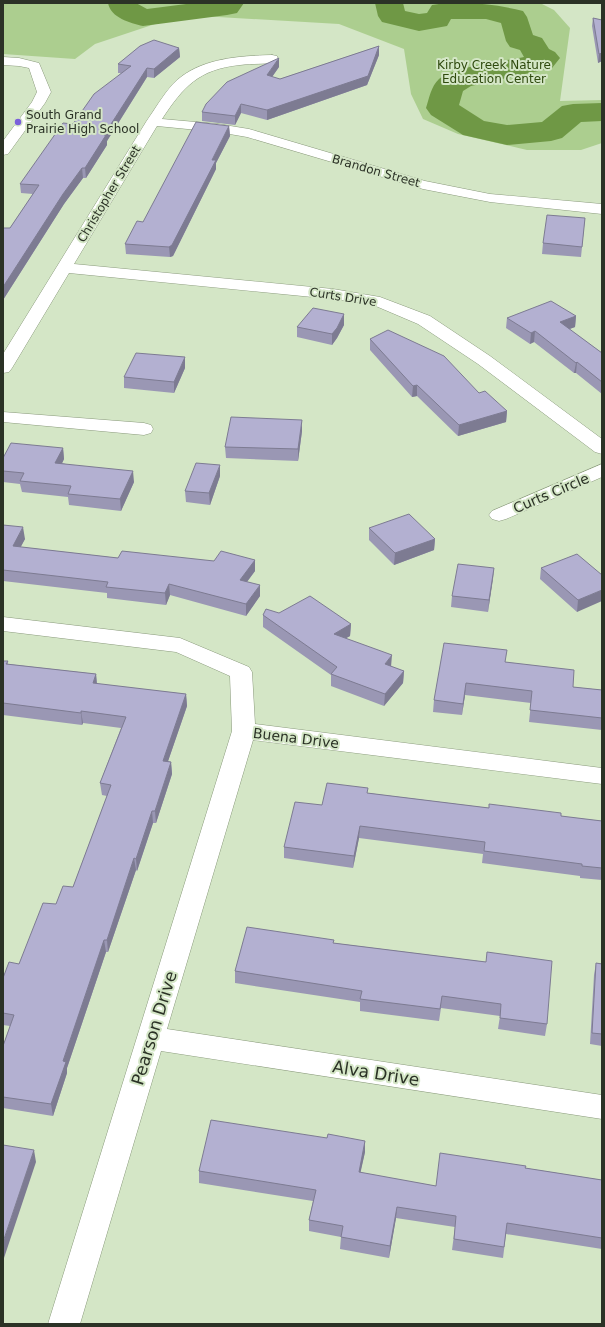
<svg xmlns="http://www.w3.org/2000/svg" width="605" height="1327" font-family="'DejaVu Sans',sans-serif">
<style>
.green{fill:#acce8f}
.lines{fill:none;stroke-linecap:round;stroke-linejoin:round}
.river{fill:#6f9845;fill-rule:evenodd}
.minor-casing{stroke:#8a9a7c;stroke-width:1}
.minor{fill:#fff;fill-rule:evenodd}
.wall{fill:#9a97b4}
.shaded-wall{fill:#7d7b92}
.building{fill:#b3b0d1;stroke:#7d7b92}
.poi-dot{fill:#7b60db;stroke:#d4e6c6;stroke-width:1.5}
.labels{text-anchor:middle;stroke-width:4;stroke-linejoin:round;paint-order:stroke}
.far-park-label{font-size:12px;fill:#2f4a0e;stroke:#d4e6c6}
.far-poi-label{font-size:12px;fill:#2b3226;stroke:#d4e6c6;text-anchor:start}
.far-street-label{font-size:12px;fill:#2b3226;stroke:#d4e6c6}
.street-label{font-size:14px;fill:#2b3226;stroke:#d4e6c6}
.near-street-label{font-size:17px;fill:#2b3226;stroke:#d4e6c6}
</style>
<rect width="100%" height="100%" fill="#d4e6c6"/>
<path class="green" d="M3 3H540L554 10 570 28 560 101 602 100V143L581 150H527L458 134 423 119 411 94 404 49 339 24 201 16 161 22 95 44 75 59 3 54Z"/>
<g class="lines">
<path class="river" d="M108 3H136L147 9 194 3H244L237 13 227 15 143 26C130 23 111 18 108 3Z
M375 3H403L405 11 419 14 427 13 432 5C461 0 495 4 523 11L527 17 533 35 542 38 549 49 555 52 560 58 552 68 471 86 463 91 459 105 484 121 507 125 542 122 562 106 573 104 602 103V121L581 122 562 138 551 141 507 145 463 135 431 115 426 108C429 99 431 86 439 79 453 67 503 61 524 57L520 50 510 47 506 41 501 23 486 19H451L447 26 419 31 382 22 378 16Z"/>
<defs>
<path id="minor" d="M272 55 277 56 278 59 277 62C265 65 252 63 240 65 199 69 183 87 162 119L218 124 249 129 425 181 490 194 602 204V214L490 202 423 189 247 137 218 132 157 126 74 264 333 289 380 297 430 316 490 356 602 439V454L595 452 478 364 418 324 371 304 333 299 69 273 12 368 9 372 3 373V354L146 122C155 109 163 95 173 84 198 58 239 56 272 55Z
M3 57 19 58 39 63 51 92 45 103 8 154 3 155V141L32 102 37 92 29 68 19 66 3 65Z
M3 412 144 423 151 425 153 429 151 433 144 435 3 422Z
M602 464V477L506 519 499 521 492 519 489 515 492 511Z
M3 617 180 638 249 667 252 672 255 724 602 768V784L253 740 167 1029 602 1095V1119L161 1051 80 1324H48L232 731 230 676 176 652 3 631Z"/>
</defs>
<use href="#minor" class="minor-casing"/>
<use href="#minor" class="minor"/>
</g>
<path class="wall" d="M593 18 602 20V61L598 63 592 26Z
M379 46V55L367 85 267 120 241 113 235 125 202 121V112L279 67 272 77 280 79Z
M179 48 180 57 154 78 147 77 107 141V145L86 178H83L64 204 3 300V228H10L33 194 21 193 20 184 73 124 121 73H118V64Z
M229 126 230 136 216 163V169L173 256 170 257 126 254 125 244 143 222Z
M585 218 581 257 542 254 543 243Z
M344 314V325L337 338 332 345 297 337V327Z
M576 316 575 327 569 329 602 353V394L576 373H574L534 342 530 344 506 328 507 318Z
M370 339 479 393 507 411 506 422 458 436 417 396 412 397 370 350Z
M185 368 174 393 124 388V377Z
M302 431 298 461 226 458 225 447Z
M63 448 64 459 62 463 134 482 121 511 69 505 68 497 22 492 20 484 3 482V458Z
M220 476 210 505 186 502 185 491Z
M3 525 25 539 20 547 118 558 214 561 255 560V571L247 582 260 596 246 616 170 595 166 605 107 598V593L3 581V582Z
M369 528 435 539 434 550 394 565 369 540Z
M494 568 488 612 451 607 452 596Z
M541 568 602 575 577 612 540 579Z
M279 613 351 624 350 636 346 638 391 667 404 671 403 683 384 706 331 686V675L263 627V615Z
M3 661H8V664L96 674 97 684 186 694 187 706 168 761 171 762 172 774 156 823H153L137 871 136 870 108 952H106L67 1068V1073L53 1116 3 1108V1046L10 1026 3 1025V978L19 964 56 904 73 887 107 796 102 795 100 783 121 728 83 723 82 725 3 715Z
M506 662 573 687 602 690V730L529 722 531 703 465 695 462 715 433 712 434 700Z
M368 793 489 808 602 821V880L580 878V876L482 863 483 854 359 838 353 868 284 858V847Z
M334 943 486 962 547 1024 545 1036 498 1029 500 1016 441 1008 439 1021 360 1011V1002L235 983V971Z
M596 963 602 964V1046L590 1044 594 975Z
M327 1138 365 1141V1152L360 1173 436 1186 525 1168 602 1180V1249L506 1234 503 1258 452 1250 455 1227 396 1218 389 1258 340 1249 341 1237 309 1231V1220L313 1201 199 1183V1171Z"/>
<path class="shaded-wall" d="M379 46V55L367 85 267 120V110Z
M179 48 180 57 154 78V69Z
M602 53V61L598 63 599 54Z
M279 58V67L267 84V75Z
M147 68V77L107 141V145L86 178 85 168 104 135Z
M241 104V113L235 125V116Z
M229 126 230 136 216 163V169L173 256 170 257 169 247Z
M82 168 83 178 64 204 3 300V287L63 194Z
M344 314V325L337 338 332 345V334Z
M576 316 575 327 559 333 560 322Z
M535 331 534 342 530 344 531 333Z
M185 357V368L174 393V382Z
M577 362 576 373H574L576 363Z
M417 385V396L412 397 413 386Z
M507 411 506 422 458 436 459 425Z
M302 420V431L298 461V449Z
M63 448 64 459 57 474 55 463Z
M220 465V476L210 505 209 493Z
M133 471 134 482 121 511 120 499Z
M23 527 25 539 15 558 13 546Z
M435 539 434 550 394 565 395 553Z
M255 560V571L240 591V580Z
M494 568 493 579 488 612 489 600Z
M169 584 170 595 166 605 165 593Z
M260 585V596L246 616V604Z
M602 590V601L577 612 578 600Z
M351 624 350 636 334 645V634Z
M392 655 391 667 385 664Z
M404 671 403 683 384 706 385 694Z
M96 674 97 686 93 683Z
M466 683 465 695 462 715 463 704Z
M186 694 187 706 164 773 163 761Z
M81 711 83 723 82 725 81 713Z
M171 762 172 774 156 823 155 811Z
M152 811 153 823 137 871 136 859Z
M360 826 359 838 353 868 354 856Z
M134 858 136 870 108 952 107 940Z
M104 940 106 952 67 1068V1073L53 1116 51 1104 63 1061Z
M365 1141V1152L358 1184 359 1172Z
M34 1150 36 1162 3 1261V1242Z
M397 1207 396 1218 389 1258 390 1246Z"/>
<path class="building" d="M593 18 602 20V53L599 54Z
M154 40 179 48 154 69 147 68 104 135H106L85 168H82L63 194 3 287V228H10L39 185 20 184 63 123 73 124 94 94 131 66 118 64 140 46Z
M379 46 368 76 267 110 241 104 235 116 202 112 206 104 227 82 279 58 267 75 280 79Z
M196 122 229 126 212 160H216L172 245 169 247 125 244 137 221 143 222Z
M547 215 585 218 582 247 543 243Z
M551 301 576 316 560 322 602 353V382L577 362 576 363 535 331 531 333 507 318Z
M313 308 344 314 337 328 332 334 297 327Z
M388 330 444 356 479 393 485 391 507 411 459 425 417 385 413 386 370 339Z
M136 353 185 357 174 382 124 377Z
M231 417 302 420 298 449 225 447Z
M11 443 63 448 55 463 133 471 120 499 68 494 71 486 20 481 24 473 3 471V458Z
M196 463 220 465 209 493 185 491Z
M409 514 435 539 395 553 369 528Z
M3 525 23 527 13 546 118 558 122 551 214 561 221 551 255 560 240 580 260 585 246 604 169 584 165 593 106 587 108 582 3 570Z
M577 554 602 575V590L578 600 541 568Z
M458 564 494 568 489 600 452 596Z
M310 596 351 624 334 634 392 655 385 664 404 671 385 694 331 674 337 667 263 615 266 609 279 613Z
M444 643 507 650 505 662 574 670 573 687 602 690V718L530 710 532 691 466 683 463 704 434 700Z
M3 661H8L6 664 96 674 93 683 186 694 163 761 171 762 155 811H152L136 859 134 858 107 940H104L63 1061 66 1062 51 1104 3 1097V1046L14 1015 3 1013V978L9 962 19 964 43 903 56 904 63 886 73 887 111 785 100 783 126 717 81 711V713L3 703Z
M327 783 368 788 367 793 489 808V804L561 813V816L602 821V868L582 866V864L484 851 485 842 360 826 354 856 284 847 295 802 322 805Z
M247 927 334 940 333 943 486 962 487 952 552 961 547 1024 500 1018 501 1004 442 996 440 1009 360 999 362 991 235 971Z
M596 963 602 964V1034L592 1033Z
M211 1120 327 1138 328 1134 365 1141 359 1172 436 1186 440 1153 526 1166 525 1168 602 1180V1238L507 1223 504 1247 454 1239 456 1216 397 1207 390 1246 341 1237 343 1226 309 1220 316 1190 199 1171Z
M3 1145 34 1150 3 1242Z"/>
<circle class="poi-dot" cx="18" cy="122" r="4"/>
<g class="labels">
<g class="far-park-label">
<text x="494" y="69">Kirby Creek Nature<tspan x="494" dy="14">Education Center</tspan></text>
</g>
<g class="far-poi-label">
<text x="26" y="119">South Grand<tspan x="26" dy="14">Prairie High School</tspan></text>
</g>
<g class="far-street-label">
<text transform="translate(376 171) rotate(16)" y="4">Brandon Street</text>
<text transform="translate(109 194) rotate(-59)" y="4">Christopher Street</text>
<text transform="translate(343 297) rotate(9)" y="4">Curts Drive</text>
</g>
<g class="street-label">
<text transform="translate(551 493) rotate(-23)" y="5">Curts Circle</text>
<text transform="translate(296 738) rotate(7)" y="5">Buena Drive</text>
</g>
<g class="near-street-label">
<text transform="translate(154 1028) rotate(-73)" y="6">Pearson Drive</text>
<text transform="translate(376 1073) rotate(9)" y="6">Alva Drive</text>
</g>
</g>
<rect width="605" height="1327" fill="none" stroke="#2b3226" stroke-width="8"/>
</svg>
